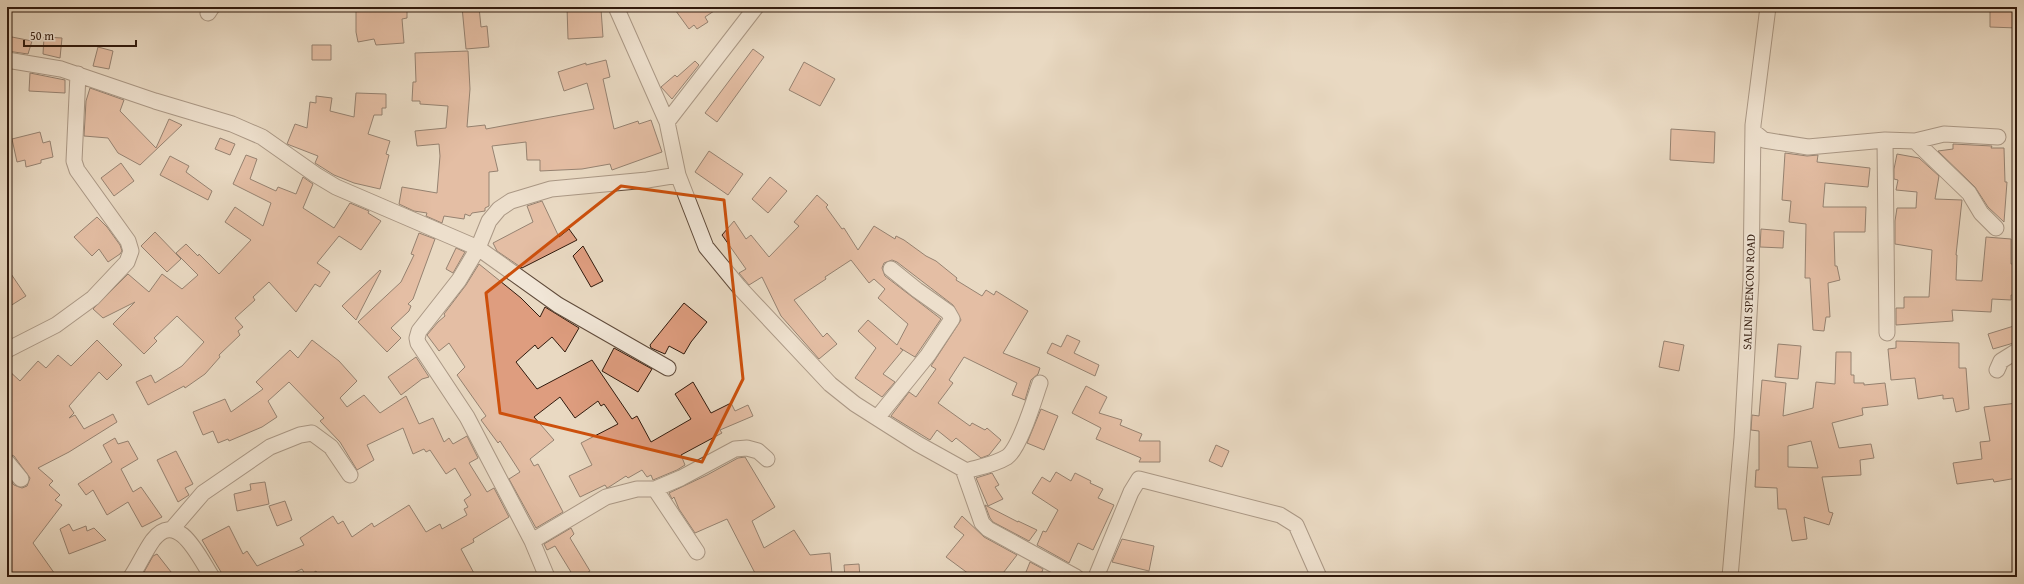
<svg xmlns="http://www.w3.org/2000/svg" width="2024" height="584" font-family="'Gentium Book Plus',serif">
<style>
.building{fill:#de9d7f;stroke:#311a0d;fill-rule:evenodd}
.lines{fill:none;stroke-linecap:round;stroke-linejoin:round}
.minor-casing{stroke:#5f4a3a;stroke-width:17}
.minor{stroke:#f1e6d7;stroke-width:15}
.marked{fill:none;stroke:#cd500c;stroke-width:3;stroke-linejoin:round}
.labels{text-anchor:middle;stroke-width:4;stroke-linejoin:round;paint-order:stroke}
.street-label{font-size:12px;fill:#311a0d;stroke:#f1e6d7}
</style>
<rect width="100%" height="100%" fill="#e9d9c2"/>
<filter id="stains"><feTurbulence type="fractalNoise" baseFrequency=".005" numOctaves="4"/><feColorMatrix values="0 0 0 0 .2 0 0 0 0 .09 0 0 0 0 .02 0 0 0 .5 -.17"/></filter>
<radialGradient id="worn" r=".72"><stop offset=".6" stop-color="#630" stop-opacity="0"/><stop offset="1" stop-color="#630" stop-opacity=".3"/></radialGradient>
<path class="building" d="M356 7H407V18L402 19 404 43 376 45 374 39 358 42 356 32Z
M462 7H479L481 27 487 26 489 47 466 49Z
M567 7 601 9 603 37 568 39Z
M673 7H720L705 17 708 22 697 29 694 25 689 29Z
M1990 7H2017V28L1990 27Z
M7 36 32 41 28 54 7 51Z
M44 37 62 38 60 58 43 54Z
M312 45H331V60H312Z
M98 47 113 51 109 69 93 66Z
M753 49 764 57 717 122 705 113Z
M468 51 470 89 467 127 485 125 486 129 594 109 587 83 564 91 558 72 586 63V65L606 60 610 77 603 79 614 129 638 121 639 124 651 120 662 152 612 170 610 164 582 169 540 171V160H527L526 142 492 146 498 171 489 172V206L485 208V211L472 213 470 216 465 214 464 219 444 216 442 223 426 216 427 213 414 211 399 204 402 187 437 193 440 156 439 144 417 146 415 131 446 128 448 106 420 104V101H412L413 82H416L415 53Z
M695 61 699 65 672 99 661 87 675 75 677 77Z
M804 62 835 79 820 106 789 90Z
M30 73 65 80V93L29 91Z
M90 88 124 100 120 111 156 148 169 119 182 125 140 165 118 153 108 138 84 136 86 101Z
M356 93 386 94V108H382V115H374L368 134 390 141 386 154 389 155 380 189 354 183 334 175 315 163 318 156 287 144 295 124 307 128 310 102 316 103V96L332 98 330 111 354 117Z
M1671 129 1715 132 1714 163 1670 160Z
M40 132 43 143 50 141 53 157 41 160V163L26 167 25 160 17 162 12 139Z
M220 138 235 144 230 155 215 149Z
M1953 144 1992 146 1991 148H2004L2005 182H2007L2004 222 1988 207 1975 187 1938 151 1953 149Z
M709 151 743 174 728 195 695 172Z
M1785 153 1807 156 1818 155 1817 162 1870 168 1868 187 1825 183 1823 207H1866L1865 232H1834L1835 266H1837L1840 280 1828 283 1830 317H1826L1824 331 1813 330 1810 278H1805L1806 224 1789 222 1791 201 1782 200Z
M1897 154 1919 158 1939 176 1935 199 1962 200 1956 255H1957L1956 280 1982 281 1986 237 2011 239V264H2017V295H2011V300L1992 299 1991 312 1952 310 1953 321 1896 325V308H1904V297H1929L1932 250 1895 244V221L1897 208H1916L1917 192 1896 190 1898 180 1894 179V169Z
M246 155 257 159 250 179 276 191 278 187 296 194 303 177 313 184 303 208 334 228 350 203 369 211 368 213 381 221 361 250 339 236 317 263 330 272 320 287 315 284 296 312 269 282 253 297 255 300 235 318 243 327 238 331 240 335 219 355 220 357 205 374 185 388 184 386 148 405 136 382 151 375 155 383 182 366 204 342 177 316 154 338 157 341 144 354 113 324 135 302 103 318 93 309 128 274 149 292 162 274 182 289 198 275 176 253 186 244 198 256 199 254 219 274 251 240 225 222 235 207 263 226 271 203 233 184Z
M170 156 189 166 186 172 212 191 208 200 160 175Z
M121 163 134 181 114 196 101 178Z
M770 177 787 191 768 213 752 199Z
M817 195 828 205 826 207 842 229 844 228 858 250 874 226 895 239 896 236 904 240 926 256 936 261 957 278 956 280 982 296 986 290 994 295 996 291 1028 311 1003 353 1040 368 1038 374 1031 380 1025 400 1012 395 1017 383 964 357 949 380 953 383 938 403 970 426 972 423 985 430 987 428 1001 440 989 455 981 458 956 438 952 442 937 430 930 440 891 416 909 392 916 397 936 369 931 366 961 320 953 305 897 262 892 260 884 263 882 268 885 276 941 319 915 357 900 348 903 350 883 374 895 382 882 397 855 378 876 348 858 331 868 320 897 345 908 324 878 298 885 289 874 279 869 283 851 260 825 277 826 279 794 300 823 337 827 333 837 344 819 359 781 316 762 277 749 285 739 273 746 269 722 235 734 221 746 239 751 235 769 257 799 226 794 222Z
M542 201 559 237 569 229 577 240 522 268 497 251 493 243 533 222 527 206Z
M97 217 107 227 120 245 122 251 120 254 108 262 99 249 92 256 74 237Z
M1761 229 1784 231 1783 248 1760 247Z
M155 232 181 259 167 272 141 246Z
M419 233 435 239 413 299 408 304 411 306 409 311 391 328 401 338 387 352 358 322 401 282 414 255 411 254Z
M583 246 603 281 591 287 573 256Z
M456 248 465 252 453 273 446 269Z
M479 264 521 298 540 317 545 307 579 328 565 352 552 337 538 349 535 345 516 362 537 389 592 360 632 419 637 416 651 442 691 419 675 394 693 382 711 413 731 403 735 411 748 405 753 416 720 430 722 433 681 455 685 465 677 470 653 480 651 475 647 477 642 470 628 478 626 476 609 487 607 488 605 485 580 497 569 476 592 465 581 443 618 424 604 404 601 406 598 401 575 418 560 397 534 417 554 440 530 459 534 466 538 464 563 512 536 528 509 479 520 472 500 441 498 443 481 420 486 416 457 375 465 367 449 343 439 351 427 335 438 322 445 316 444 314 466 285Z
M7 268 26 296 7 308Z
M380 270 381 271 356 320 342 306Z
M684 303 707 322 691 342 684 354 669 346 665 354 651 348 650 345Z
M2017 325V342L1993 349 1988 334Z
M1067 335 1080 341 1074 353 1099 365 1095 376 1047 353 1052 343 1061 347Z
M97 340 122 365 107 380 99 372 69 406 74 413 69 418 75 415 84 429 113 414 117 422 69 452 38 468 53 481 49 485 60 495 55 500 62 505 33 543 57 577H7V476L14 485 22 488 27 486 30 478 14 456 7 453V369L20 381 38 361 46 368 58 355 71 366Z
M312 340 339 361 357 381 340 398 347 407 364 395 380 413 406 396 419 424 433 418 444 442 449 438 453 444 467 436 478 458 469 463 487 492 494 488 509 517 473 539 474 542 461 549 476 577H319L316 571 307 577 302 569 285 577H224L202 540 229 526 243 554 247 551 257 566 304 545 300 538 333 516 338 524 343 521 352 537 372 523 374 527 409 505 426 532 440 524 442 529 467 515 464 509 468 507 464 500 471 495 455 468 446 474 430 450 426 452 424 449 413 454 403 428 367 445 374 460 357 470 340 442 320 421 324 418 289 382 268 401 277 417 262 427 229 441 228 439 218 443 213 431 203 435 193 412 225 399 231 412 263 389 256 382 290 350 298 358Z
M1664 341 1684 345 1679 371 1659 367Z
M1896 341 1959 343V368H1966L1969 409 1956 412 1953 398 1943 399V395L1918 399 1915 378 1891 380 1888 349 1896 348Z
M1778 344 1801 346 1798 379 1775 377Z
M614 348 652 369 638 392 602 371Z
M1836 352H1851V375H1854V383H1864V385L1885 383 1888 405 1862 408 1863 415 1832 423 1839 448 1871 444 1874 458 1860 460 1861 475 1822 477 1829 512 1833 513 1829 525 1804 517 1807 539 1792 541 1786 509H1778L1777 488 1755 487 1756 470H1759V431L1751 430 1752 415 1759 416 1762 380 1786 383 1783 416 1813 408 1816 382 1835 384ZM1811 441 1818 468 1788 467V446Z
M416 357 429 377 422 379 401 395 388 377Z
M1086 386 1107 397 1099 413 1122 420 1120 425 1142 434 1139 441H1160V462H1139L1141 458 1096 439 1101 428 1072 413Z
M2017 403V478L1994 482 1993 479 1957 484 1953 463 1982 459 1980 442 1990 441 1984 407Z
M1041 409 1058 416 1044 450 1027 443Z
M115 438 118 444 128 441 138 459 121 469 133 492 141 487 162 517 142 527 128 502 107 515 93 490 86 495 78 484 112 462 103 445Z
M1216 445 1229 451 1222 467 1209 461Z
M176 451 193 484 185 488 189 495 178 502 157 460Z
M745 457 775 507 752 521 764 548 794 530 810 555 830 553 832 574 811 577H757L727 519 695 533 679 509 674 497 672 499 669 493 707 475 738 458Z
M1056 472 1071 481 1075 473 1091 481 1090 483 1103 489 1098 498 1114 505 1093 550 1078 543 1069 563 1037 545 1043 531 1046 532 1058 510 1032 493 1042 477 1050 482Z
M992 473 999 485 995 487 1003 499 988 506 976 478Z
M265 482 269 504 237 511 234 494 251 490 250 484Z
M285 501 292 520 277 526 269 506Z
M985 505 1018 522V521L1037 530 1029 541 993 522 990 518Z
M962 516 984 537 1017 555 1000 577H973L946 557 964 535 954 527Z
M69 524 73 531 86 526 87 531 94 528 106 540 69 554 60 529Z
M571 528 574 534 570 538 590 571 580 577H574L555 546 547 550 544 544Z
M1122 539 1154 546 1149 571 1112 562Z
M157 554 175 577H145L143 574 153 556Z
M1030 562 1043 569 1040 577H1024Z
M859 564 860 577H845L844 565Z"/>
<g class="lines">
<defs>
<path id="minor" d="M208 13 212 7
M7 60 61 69 155 101 232 124 262 137 316 175 336 187 478 248 558 305 668 368
M667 122 756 7
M1753 131 1764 140 1808 147 1885 140 1915 141 1944 134 1998 137
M1885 140 1887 333
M1915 141 1969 193 1981 213 1996 228
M678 175 706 247 739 287 830 384 855 404 877 418 918 444 963 469 982 523 988 529 1076 577
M7 350 56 325 93 298 127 262 131 251 128 241 77 170 74 161 78 74
M1997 370 2001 361 2017 351
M877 418 928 355 952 319 948 312 917 290 891 269
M7 462 21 479
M965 471C979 467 994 465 1007 457 1020 448 1034 400 1040 383
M655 489 697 552
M172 529 203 493 270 447 300 435 312 433 331 447 350 475
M532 541 606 497 637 489H655L681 478 735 449 747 448 758 451 767 459
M131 577C139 565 145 551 153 540 178 508 200 559 212 577
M547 577 532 541 467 417 418 343 417 338 419 331 459 280 478 248 489 221 499 209 511 201 551 189 647 180 678 175 667 122 616 7
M1096 577 1131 492 1139 479 1280 515 1296 525 1319 577
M1730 577 1742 438 1751 280 1753 125 1768 7"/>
</defs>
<use href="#minor" class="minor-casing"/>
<use href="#minor" class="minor"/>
</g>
<path d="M0 0H2024V584H0ZM621 186 724 200 743 379 702 462 500 413 486 293Z" fill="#e9d9c2" fill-opacity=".55" fill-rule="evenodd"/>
<path class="marked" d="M621 186 724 200 743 379 702 462 500 413 486 293Z"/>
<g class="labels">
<g class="street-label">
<text transform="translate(1749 292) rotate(-88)" y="4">SALINI SPENCON ROAD</text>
</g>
</g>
<rect width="2024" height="584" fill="none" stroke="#e9d9c2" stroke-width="24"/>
<rect x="8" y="8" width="2008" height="568" fill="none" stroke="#311a0d" stroke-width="2"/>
<rect x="12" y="12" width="2000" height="560" fill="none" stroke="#311a0d"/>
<path d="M24 40v6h112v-6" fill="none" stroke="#311a0d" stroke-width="2"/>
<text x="30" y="40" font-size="12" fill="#311a0d" stroke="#f1e6d7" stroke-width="3" paint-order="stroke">50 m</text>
<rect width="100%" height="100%" filter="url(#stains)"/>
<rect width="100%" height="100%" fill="url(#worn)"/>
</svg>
